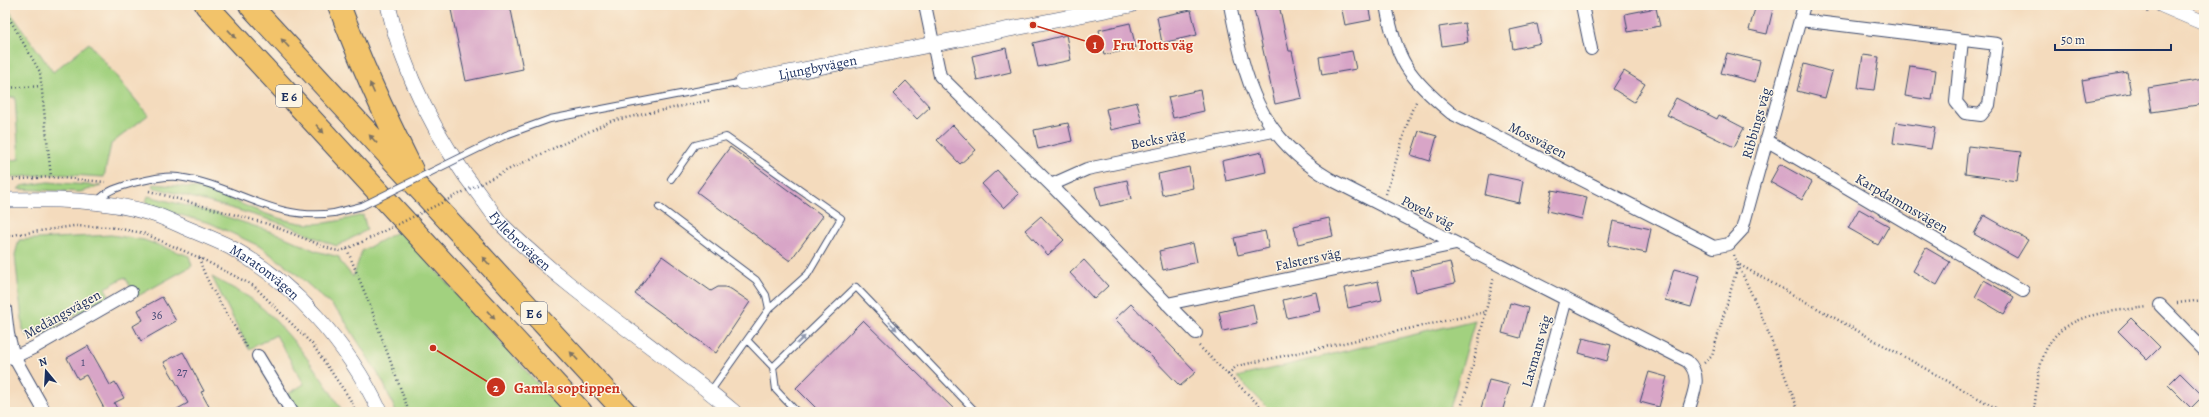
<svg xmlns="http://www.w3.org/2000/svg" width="2209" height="417" font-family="Alegreya,serif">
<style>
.green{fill:#a2d17f;stroke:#5e806e}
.building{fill:#d8a5c7}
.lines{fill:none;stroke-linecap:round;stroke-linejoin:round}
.service-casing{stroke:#3c496c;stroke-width:8}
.minor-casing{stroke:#3c496c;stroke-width:14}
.tertiary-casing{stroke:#3c496c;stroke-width:16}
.motorway-casing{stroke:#3c496c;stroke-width:24}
.path{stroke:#3c496c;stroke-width:2.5;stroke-dasharray:1 3;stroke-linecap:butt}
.service{stroke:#fff;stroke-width:6}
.minor{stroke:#fff;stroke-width:12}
.tertiary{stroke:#fff;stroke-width:15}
.motorway{stroke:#f2c36a;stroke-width:22}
.service-bridge-casing{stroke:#3c496c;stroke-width:8;stroke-linecap:butt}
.path-bridge{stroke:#3c496c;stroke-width:2.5;stroke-dasharray:1 3;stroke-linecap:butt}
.service-bridge{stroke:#fff;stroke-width:6}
.oneway{fill:#7c7263}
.oneway2{fill:#8d97ae}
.labels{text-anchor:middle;stroke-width:3;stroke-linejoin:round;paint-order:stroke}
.number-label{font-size:12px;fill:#4a4c78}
.shield{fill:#fcf5e5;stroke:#5e6a86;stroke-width:1}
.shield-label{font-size:13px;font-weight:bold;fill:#1b2f5e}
.street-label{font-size:14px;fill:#1b2f5e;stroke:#fcf5e5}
.leader{fill:none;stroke:#c8321e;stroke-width:1.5}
.callout-dot{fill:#c8321e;stroke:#fcf5e5;stroke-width:1.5}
.mark-label{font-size:12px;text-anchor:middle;font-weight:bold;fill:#fff}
.callout-label{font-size:15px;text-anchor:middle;font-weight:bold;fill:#c8321e;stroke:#fcf5e5;stroke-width:3;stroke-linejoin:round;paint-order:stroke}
</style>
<rect width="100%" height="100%" fill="#fcf5e5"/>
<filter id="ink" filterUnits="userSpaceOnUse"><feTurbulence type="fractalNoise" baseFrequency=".025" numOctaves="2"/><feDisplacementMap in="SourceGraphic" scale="8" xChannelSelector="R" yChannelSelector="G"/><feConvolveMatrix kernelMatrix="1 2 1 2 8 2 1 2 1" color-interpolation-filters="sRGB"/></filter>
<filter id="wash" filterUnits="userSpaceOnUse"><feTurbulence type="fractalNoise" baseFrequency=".012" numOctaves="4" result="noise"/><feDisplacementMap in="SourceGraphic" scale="16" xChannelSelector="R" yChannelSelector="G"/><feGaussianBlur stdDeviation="0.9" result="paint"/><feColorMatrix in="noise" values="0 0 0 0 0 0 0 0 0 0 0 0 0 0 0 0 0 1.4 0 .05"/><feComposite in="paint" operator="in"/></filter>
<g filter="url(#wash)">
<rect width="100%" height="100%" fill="#f4dbbd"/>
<path class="green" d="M5 5 53 72 89 43 148 115 111 144 104 177 55 174 5 178V161L19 159 15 97 5 98Z
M48 182 101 186 80 192 18 189 21 186Z
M153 184C172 186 190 186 208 191 239 201 267 218 300 223 322 226 342 220 363 215L367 230 337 246C320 241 305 232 289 226 244 211 198 199 152 187Z
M148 196 215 213 278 234 316 251 339 257 340 261 353 277 362 251 400 230 563 412H396L383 382 340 313 292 270 259 246 210 223 158 209 146 202Z
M111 235 144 240 189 256 192 266 136 297 125 277 105 288 109 295 35 339 28 337 23 330 15 255 19 240Z
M212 277C224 284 238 290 250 298 286 325 320 374 343 412H299L288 394 304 384 276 335 249 349Z
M1475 320 1449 412H1272L1237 377Z"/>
<g id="blocks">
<path class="building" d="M450 5H510L523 69 466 81Z
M1253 5H1279L1289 51H1292L1302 98 1275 104Z
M1341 5H1368L1371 20 1345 25Z
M1756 5H1774L1767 34 1749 30Z
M1656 8 1660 26 1628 32 1625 14Z
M1191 10 1197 35 1162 43 1157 17Z
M1130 23 1136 48 1104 55 1099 30Z
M1465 23 1468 42 1442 46 1439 27Z
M1537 24 1541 43 1513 49 1510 30Z
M1066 35 1071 60 1038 67 1033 43Z
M1006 48 1011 72 977 80 972 56Z
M1352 51 1356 69 1322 75 1319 57Z
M1727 53 1760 61 1755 82 1721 73Z
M1863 55 1879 57 1874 90 1858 88Z
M1804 64 1832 72 1825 98 1797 91Z
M1910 66 1936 70 1932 100 1905 96Z
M1624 71 1645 84 1634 102 1613 89Z
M2127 72 2131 93 2086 101 2082 80Z
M2204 79V104L2152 112 2148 88Z
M906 81 930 107 917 119 893 94Z
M1200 90 1204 111 1173 118 1168 97Z
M1676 98 1717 119 1719 115 1744 128 1734 147 1667 115Z
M1137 102 1142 123 1111 130 1106 109Z
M1896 122 1935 128 1931 149 1893 143Z
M1068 123 1072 141 1038 149 1034 130Z
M953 125 976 150 960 164 937 140Z
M1419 131 1437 136 1430 161 1411 155Z
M1968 146 2021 152 2017 181 1965 174Z
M730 147 823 216 790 261 697 192Z
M1262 152 1266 172 1226 181 1222 161Z
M1780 164 1812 182 1802 200 1770 182Z
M1189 167 1193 188 1162 195 1158 174Z
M997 170 1019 194 1004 208 982 184Z
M1489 174 1523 181 1519 203 1485 195Z
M1127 180 1131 199 1100 206 1095 187Z
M1552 190 1587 197 1582 219 1547 211Z
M1859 209 1889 226 1878 245 1848 228Z
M1984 215 2028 240 2017 258 1974 234Z
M1041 216 1064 240 1048 255 1025 230Z
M1329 218 1333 236 1298 244 1294 226Z
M1613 221 1651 229 1646 253 1608 245Z
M1265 231 1269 248 1238 255 1234 238Z
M1193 243 1197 262 1163 270 1159 251Z
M1926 248 1950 262 1937 285 1913 271Z
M662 256 711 291 718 287H725L731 289 750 302 716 353 635 294Z
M1084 260 1108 286 1094 299 1070 273Z
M1450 262 1455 283 1416 292 1411 271Z
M1674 269 1700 276 1691 307 1665 300Z
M1984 280 2014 297 2004 314 1975 297Z
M1378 281 1382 300 1348 308 1344 288Z
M1316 292 1320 311 1287 318 1283 300Z
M162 297 176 321 141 341 133 326 143 320 138 310Z
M1510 303 1528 308 1520 338 1502 333Z
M1131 304 1196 372 1180 386 1115 319Z
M1253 304 1257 324 1223 331 1219 312Z
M2131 318 2160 347 2147 360 2118 331Z
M863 320 957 412H820L796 388Z
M1583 338 1611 345 1607 361 1579 353Z
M88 346 110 385 115 382 124 398 114 403 119 412H106L86 375 78 379 67 358Z
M183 352 204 391 201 392 212 412H172L188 403 164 362Z
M1649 372 1667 377 1659 407 1640 402Z
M2180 373 2203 396 2191 408 2168 385Z
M1489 380 1510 385 1502 412H1480Z"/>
</g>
</g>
<g filter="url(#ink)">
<use href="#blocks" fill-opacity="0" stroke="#3c496c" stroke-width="1"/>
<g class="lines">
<defs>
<path id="service" d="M506 135 550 119 743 82
M671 179 695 145 726 137 841 218 808 274 769 309
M98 201C107 190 119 187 133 183 147 180 164 175 178 177 234 184 273 222 334 213
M659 207 756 280 766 295 769 309 710 392
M747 340 773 367 776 390 797 412
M773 367 856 287 976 412"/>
<path id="minor" d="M925 5 940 76 1051 185 1196 333
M1230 5C1245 81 1258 137 1330 179L1687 361C1703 376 1693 394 1688 412
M1386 5C1396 60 1408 77 1451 113L1714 247 1729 244 1742 230 1804 5
M1582 5 1591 49
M1800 20 1997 44 1989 105 1981 115 1965 113 1956 102 1962 40
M1766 140 2023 291
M1051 185 1087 169 1273 131
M1167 304 1456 244
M2160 305 2204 350
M5 309 8 334 14 357 45 412
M258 356 292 412
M5 358 14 357 35 347 131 292
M1535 412 1566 299"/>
<g id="tertiary">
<path id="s1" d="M388 5C403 74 438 141 481 197 488 206 495 217 503 226 574 296 659 348 734 412"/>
<path d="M2162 5 2204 23"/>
<path id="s2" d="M743 82 1131 5"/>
<path id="s3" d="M5 200C53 199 103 199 150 213 161 216 173 222 184 227 198 233 214 239 228 246 293 281 349 345 380 412"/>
</g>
<path id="motorway" d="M206 5 581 412
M250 5 625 412
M339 5C360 62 385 116 412 170"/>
</defs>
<use href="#service" class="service-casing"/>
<use href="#minor" class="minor-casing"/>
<use href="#tertiary" class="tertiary-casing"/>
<use href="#motorway" class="motorway-casing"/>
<path class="path" d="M2133 5 2149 12
M1818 9 1823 5
M5 11 40 72 51 177
M5 88 41 86
M516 166 611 121 711 100
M5 180 51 177 105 182
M149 191 268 224 333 250 341 251 362 242
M1386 194 1411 112 1417 100
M5 236 74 226 110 227 143 233 200 258 254 286 312 344 350 399 356 412
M347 249 371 308 409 412
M1734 255 1738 264 2003 412
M200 258C200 275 238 331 248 349
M1738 265 1761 314 1799 412
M2177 303 2204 300
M1199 346 1266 412
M1704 363 1712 356 1738 265
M1228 374 1237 366 1486 312
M1460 412 1473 365 1494 277
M2034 412C2036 394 2037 374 2043 357 2058 312 2109 312 2148 307"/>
<use href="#service" class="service"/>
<use href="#minor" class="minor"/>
<use href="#tertiary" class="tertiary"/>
<use href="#motorway" class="motorway"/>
<defs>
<path id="service-bridge" d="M334 213 362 206 506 135"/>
</defs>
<use href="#service-bridge" class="service-bridge-casing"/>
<path class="path-bridge" d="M362 242 516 166"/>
<use href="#service-bridge" class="service-bridge"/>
</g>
<defs><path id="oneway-solid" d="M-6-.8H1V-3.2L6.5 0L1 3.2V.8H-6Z"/></defs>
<g class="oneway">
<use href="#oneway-solid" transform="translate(232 34) rotate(47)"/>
<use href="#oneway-solid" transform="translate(285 43) rotate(-133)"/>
<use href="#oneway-solid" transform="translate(372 88) rotate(-114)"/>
<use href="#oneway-solid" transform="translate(320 129) rotate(47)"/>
<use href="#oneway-solid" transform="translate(373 139) rotate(-133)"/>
<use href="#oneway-solid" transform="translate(486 261) rotate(-133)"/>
<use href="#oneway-solid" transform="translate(491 315) rotate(47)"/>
<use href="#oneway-solid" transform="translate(574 356) rotate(-133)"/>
</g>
<g class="oneway2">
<use href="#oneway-solid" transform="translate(893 326) rotate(46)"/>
<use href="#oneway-solid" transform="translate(801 340) rotate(-44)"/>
</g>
</g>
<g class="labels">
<g class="number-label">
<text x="157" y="319">36</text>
<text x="83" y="366">1</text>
<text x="182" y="376">27</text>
</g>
<g class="shield">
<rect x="276" y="85" width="26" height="22" rx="3"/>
<rect x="521" y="302" width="26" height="22" rx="3"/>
</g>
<g class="shield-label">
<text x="289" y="101">E 6</text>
<text x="534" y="318">E 6</text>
</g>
<g class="street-label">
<text dy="5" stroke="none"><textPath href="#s2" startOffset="76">Ljungbyvägen</textPath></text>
<text transform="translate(1756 123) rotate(-74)" y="5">Ribbings väg</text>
<text transform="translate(1158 139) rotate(-11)" y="5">Becks väg</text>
<text transform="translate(1538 140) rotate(27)" y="5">Mossvägen</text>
<text transform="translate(1902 203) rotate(30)" y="5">Karpdammsvägen</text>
<text transform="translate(1428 212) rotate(27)" y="5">Povels väg</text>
<text dy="5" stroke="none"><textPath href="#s1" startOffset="274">Fyllebrovägen</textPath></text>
<text transform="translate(1308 259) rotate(-12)" y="5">Falsters väg</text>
<text dy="5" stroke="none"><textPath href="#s3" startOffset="276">Maratonvägen</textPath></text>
<text transform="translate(62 314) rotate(-29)" y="5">Medängsvägen</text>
<text transform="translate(1536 351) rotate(-74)" y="5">Laxmans väg</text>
</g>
</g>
<path class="leader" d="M1033 25L1095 44M433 348L496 387"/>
<g class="callout-dot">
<circle cx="1033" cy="25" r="4"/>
<circle cx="433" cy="348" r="4"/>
<circle cx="1095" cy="44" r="10"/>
<circle cx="496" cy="387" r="10"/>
</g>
<g class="mark-label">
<text x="1095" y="49">1</text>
<text x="496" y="392">2</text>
</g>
<g class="callout-label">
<text x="1153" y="50">Fru Totts väg</text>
<text x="567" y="393">Gamla soptippen</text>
</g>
<rect width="2209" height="417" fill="none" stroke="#fcf5e5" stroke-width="20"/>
<g transform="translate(46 371) rotate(342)" stroke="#fcf5e5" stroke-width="3" paint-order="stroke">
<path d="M0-3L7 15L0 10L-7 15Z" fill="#1b2f5e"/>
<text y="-6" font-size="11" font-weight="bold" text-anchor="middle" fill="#1b2f5e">N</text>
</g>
<path d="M2055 44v6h116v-6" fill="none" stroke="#1b2f5e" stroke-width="2"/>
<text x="2061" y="44" font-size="12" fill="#1b2f5e" stroke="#fcf5e5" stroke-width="3" paint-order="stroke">50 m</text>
</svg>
